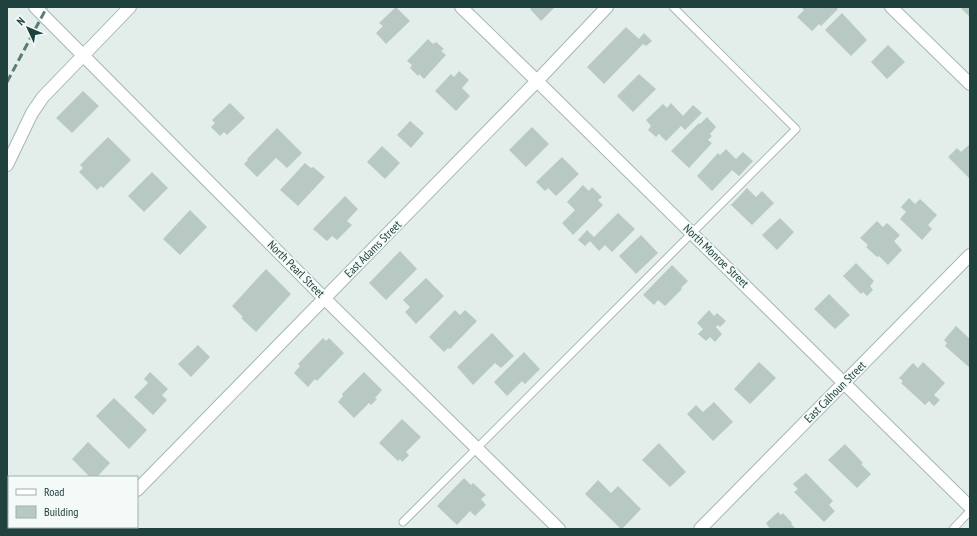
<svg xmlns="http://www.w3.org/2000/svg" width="977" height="536" font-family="'PT Sans Narrow',sans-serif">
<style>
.building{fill:#b8c9c4}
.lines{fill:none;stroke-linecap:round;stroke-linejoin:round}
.service-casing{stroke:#a5b7b4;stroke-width:9}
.minor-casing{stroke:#a5b7b4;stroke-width:14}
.service{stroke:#fff;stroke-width:7}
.minor{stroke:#fff;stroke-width:12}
.rail{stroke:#5b7d79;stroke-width:3;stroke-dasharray:8 4;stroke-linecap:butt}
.labels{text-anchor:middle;stroke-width:3.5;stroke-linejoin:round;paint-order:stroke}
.street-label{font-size:12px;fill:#20423e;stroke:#f4faf8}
</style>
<rect width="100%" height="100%" fill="#e3eeeb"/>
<path class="building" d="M396 7 410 21 386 44 376 33 383 26 379 23Z
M532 7H555L541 21 530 9Z
M801 7H836L838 9 821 26 819 24 812 31 797 17 804 10Z
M960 7H970V17Z
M842 13 867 40 851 56 825 30Z
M626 27 639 39 644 33 652 41 646 46 643 44 604 84 587 67Z
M428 39 433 44 436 42 444 49 441 51 446 55 424 79 419 74 418 76 410 68 412 65 407 61Z
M888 45 905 62 887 79 871 62Z
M459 71 469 80 462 88 470 96 456 111 435 91 451 74 454 77Z
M639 74 656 89 633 112 617 96Z
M83 91 99 106 72 133 56 118Z
M230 103 245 118 227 135 224 132 220 136 211 127 215 123 212 120Z
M671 103 683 116 693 105 702 113 685 130 681 126 666 141 659 134 656 137 648 130 651 126 646 120 663 104 667 108Z
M707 117 716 127 710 134 712 136 708 140 712 143 689 168 671 151 699 123 700 124Z
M410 121 424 133 411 148 397 135Z
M532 127 549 144 526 167 509 150Z
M277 128 302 153 287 168 276 158 257 177 244 164 248 160 247 159Z
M108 137 131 160 103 188 101 186 97 190 79 172 83 168 80 165Z
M970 144V179L948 157 957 148 961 152Z
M382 146 400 163 385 179 367 162Z
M726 149 736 159 743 152 753 161 739 176 732 170 712 191 697 176 718 153 720 155Z
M562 157 579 174 556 196 548 188 545 191 536 182Z
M305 163 311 168 313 167 325 177 298 206 280 190Z
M152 172 168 188 144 212 128 196Z
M583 185 589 191 592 187 602 197 598 200 603 205 573 235 562 223 575 210 567 202Z
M747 188 756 197 762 191 774 203 752 225 731 205Z
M345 196 358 209 347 221 352 225 337 240 332 236 327 241 313 229Z
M909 198 915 204 920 199 937 215 928 225 932 229 922 240 900 219 906 212 901 207Z
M190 210 207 227 180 255 163 239Z
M618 213 635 229 612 252 605 245 599 251 590 241 585 246 578 240 587 230 594 237Z
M780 218 794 232 777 250 762 235Z
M877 221 883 227 887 223 900 235 894 241 902 250 888 265 879 256 877 257 866 247 868 245 860 238Z
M641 235 658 253 636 274 619 256Z
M400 251 417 269 386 300 369 283Z
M856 263 874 281 870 286 873 290 867 296 863 292 861 294 843 276Z
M672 265 688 281 681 288 682 289 665 306 658 300 654 305 643 295Z
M266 269 291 294 256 332 241 318 243 317 232 306Z
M426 278 444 296 416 324 405 312 410 307 403 300Z
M829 294 850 315 835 329 814 309Z
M455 310 460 315 465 310 477 321 450 349 448 348 444 352 429 337Z
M709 310 714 316 717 313 726 321 720 327 718 325 716 327 722 334 715 342 710 337 706 341 698 334 703 329 697 323Z
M956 326 970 339V368L945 346 947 343 944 340Z
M492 333 514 356 501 368 495 363 473 385 457 367Z
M323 338 326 341 329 338 344 353 317 381 315 379 308 387 294 373 300 366 298 364Z
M198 345 210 357 191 377 178 364Z
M524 352 540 369 525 384 522 381 507 396 494 382Z
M759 362 776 378 750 404 734 389Z
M923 362 945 383 934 395 940 400 934 406 929 401 925 405 901 383 903 381 899 378 913 363 918 368Z
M150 372 168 389 162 395 167 400 153 415 134 397 148 383 144 379Z
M364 372 382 390 375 398 377 399 371 405 369 403 354 418 338 402 343 396 342 394Z
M114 398 147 430 129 449 96 416Z
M714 402 733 422 713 441 687 414 696 405 703 412Z
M402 419 421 437 406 452 409 455 402 462 400 459 398 461 379 443Z
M88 442 110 463 97 477H90L72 459Z
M659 443 686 472 670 487 642 460Z
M845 444 863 463 861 464 871 474 857 488 828 460Z
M806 473 833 501 829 505 835 511 824 522 794 492 798 489 793 484Z
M464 478 471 485 473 483 486 495 481 499 486 505 475 516 470 511 457 525 437 506Z
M598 480 611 493 618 486 641 509 622 529H621L585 494Z
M778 512 781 515 783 513 792 523 791 524 796 529H770L766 523Z"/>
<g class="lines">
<defs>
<path id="service" d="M403 522 796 129 673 7
M953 529 970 511"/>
<path id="minor" d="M35 7 324 298 559 529
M461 7 537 81 970 507
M891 7 970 84
M7 165 32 113 43 97 130 7
M137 490 537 81 607 7
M13 527 15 529
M99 529 101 527
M700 529 970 255"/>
</defs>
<use href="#service" class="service-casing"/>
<use href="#minor" class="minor-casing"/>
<use href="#service" class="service"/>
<use href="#minor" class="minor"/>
<path class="rail" d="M7 82 47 7"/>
</g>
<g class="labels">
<g class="street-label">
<text transform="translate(373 249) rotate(-45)" y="4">East Adams Street</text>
<text transform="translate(716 256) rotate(44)" y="4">North Monroe Street</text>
<text transform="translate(296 269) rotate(45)" y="4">North Pearl Street</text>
<text transform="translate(835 392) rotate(-45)" y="4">East Calhoun Street</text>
</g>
</g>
<rect width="977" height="536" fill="none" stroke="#20423e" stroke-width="16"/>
<rect x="8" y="476" width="130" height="52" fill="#f4faf8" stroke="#9fb0ae"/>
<rect x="16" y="489" width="20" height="6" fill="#ffffff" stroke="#9fb0ae"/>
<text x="44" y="496" font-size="12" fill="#20423e">Road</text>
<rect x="16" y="506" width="20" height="12" fill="#b8c9c4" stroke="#9fb0ae"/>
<text x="44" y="516" font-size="12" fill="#20423e">Building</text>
<g transform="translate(28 28) rotate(314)" stroke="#f4faf8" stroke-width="3" paint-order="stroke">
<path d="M0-3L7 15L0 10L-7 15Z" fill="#20423e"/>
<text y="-6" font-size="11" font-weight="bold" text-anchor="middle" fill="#20423e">N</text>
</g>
</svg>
